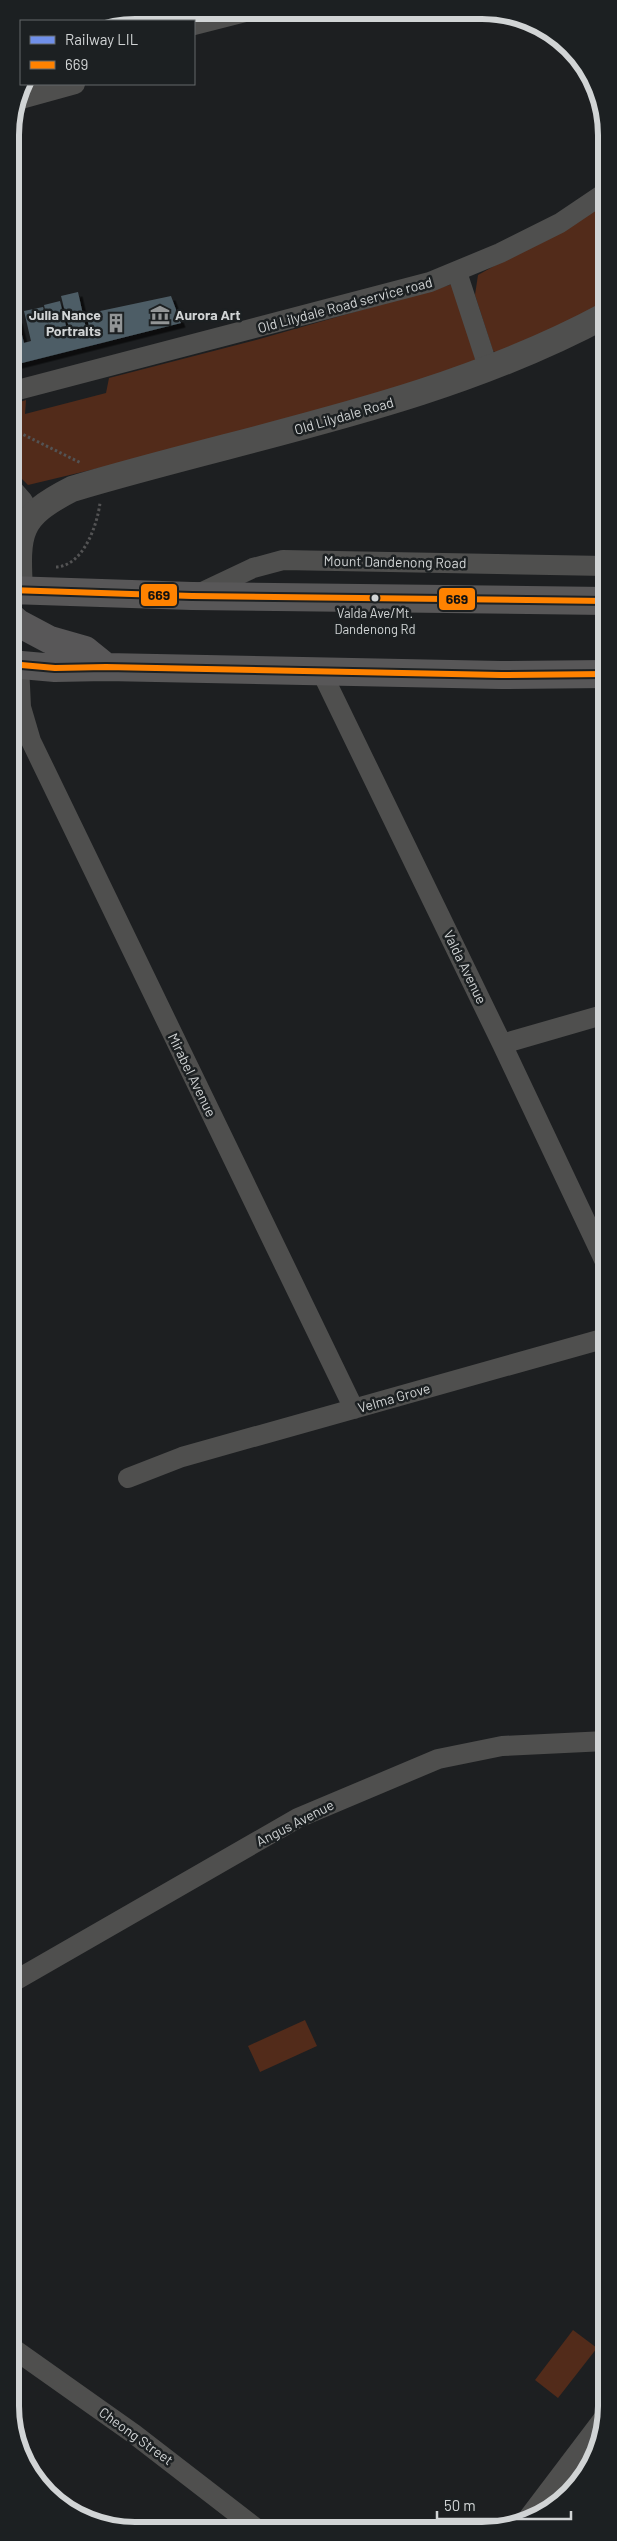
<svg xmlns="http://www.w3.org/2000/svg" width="617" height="2541" font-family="Barlow,sans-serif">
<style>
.green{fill:#522b1a}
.building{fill:#4e5d66;filter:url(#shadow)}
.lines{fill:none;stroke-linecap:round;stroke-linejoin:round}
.path{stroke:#535354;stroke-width:3;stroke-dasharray:2.5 2.5;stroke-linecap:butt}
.minor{stroke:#4f4f4e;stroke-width:20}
.tertiary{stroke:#4f4f4e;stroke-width:26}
.primary{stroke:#585758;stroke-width:28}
.bus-1-casing{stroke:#1c2022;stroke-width:10}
.bus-1{stroke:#ff8200;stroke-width:6}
.rail-1-casing{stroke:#1c2022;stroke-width:11}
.rail-1{stroke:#7090e9;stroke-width:8}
.bus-dot{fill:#d1d4d5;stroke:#1c2022;stroke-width:2}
.labels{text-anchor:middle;stroke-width:5;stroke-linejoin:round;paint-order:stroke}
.bus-label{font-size:13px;fill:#d1d4d5;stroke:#1c2022}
.street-label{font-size:14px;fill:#d1d4d5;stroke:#1c2022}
.poi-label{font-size:14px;font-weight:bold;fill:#d1d4d5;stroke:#1c2022;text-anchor:end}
.rim{fill:none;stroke:#d1d4d5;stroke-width:6}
.line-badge{stroke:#1c2022;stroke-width:2}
.pale-badge-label{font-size:14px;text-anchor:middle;font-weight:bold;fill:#111}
</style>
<defs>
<filter id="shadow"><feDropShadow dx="4.5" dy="4.5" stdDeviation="0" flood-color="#0009"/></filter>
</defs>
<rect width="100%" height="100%" fill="#1d1f21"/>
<path class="green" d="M606 200V304L501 355 493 351 475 295 478 275 560 229Z
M453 284 476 361 362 401 237 435 28 485 11 468 10 405 26 400 25 414 106 393 109 378 256 340Z
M305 2020 317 2046 260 2072 248 2046Z
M573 2330 597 2348 558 2398 535 2380Z"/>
<path class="building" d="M78 292 86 328 89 326 86 314 171 296 181 323 10 366V320L18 319 24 343 31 341 24 311 43 307 49 327 44 305 60 301 66 326 62 327 64 333 70 332 61 296Z"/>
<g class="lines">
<path class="path" d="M10 428 81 463
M56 567C83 566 97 526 100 503"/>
<path class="minor" d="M194 25 249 11
M17 100 75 84
M457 272 489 370
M10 392 430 282 500 253 560 223 606 192
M10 486 23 501
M10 514 12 517
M198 594 253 568 283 560 606 566
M19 665 21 707 31 741 354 1409
M321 671 502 1044 606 1264
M502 1044 606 1014
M128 1478 182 1457 606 1338
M11 1983 298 1818 438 1759 502 1746 606 1741
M11 2347 134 2434 257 2529
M525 2522 606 2415"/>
<path class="tertiary" d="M20 591C17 532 17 517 72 489 252 435 439 405 606 315"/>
<path class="primary" d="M10 590 192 596 606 601
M10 616 18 623 50 640 85 650 106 667
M10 664 55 668 106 667 501 675 606 674"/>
<defs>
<path id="bus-1" d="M10 590 192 596 606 601
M10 664 55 668 106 667 501 675 606 674"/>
</defs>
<use href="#bus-1" class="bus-1-casing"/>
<use href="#bus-1" class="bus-1"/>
<defs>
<path id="rail-1" d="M43 2490 83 2518"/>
</defs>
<use href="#rail-1" class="rail-1-casing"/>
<use href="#rail-1" class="rail-1"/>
</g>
<defs>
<symbol id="museum-bare" viewBox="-9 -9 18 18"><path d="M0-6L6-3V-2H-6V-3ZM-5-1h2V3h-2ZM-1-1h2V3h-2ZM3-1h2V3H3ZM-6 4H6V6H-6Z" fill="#929596" stroke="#1c2022" stroke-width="2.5" paint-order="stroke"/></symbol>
<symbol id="building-bare" viewBox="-9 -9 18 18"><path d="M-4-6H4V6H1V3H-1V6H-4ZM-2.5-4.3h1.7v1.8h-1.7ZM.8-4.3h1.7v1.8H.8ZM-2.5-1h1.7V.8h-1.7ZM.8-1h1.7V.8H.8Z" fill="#929596" stroke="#1c2022" stroke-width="2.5" paint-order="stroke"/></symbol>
</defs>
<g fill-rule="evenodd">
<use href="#museum-bare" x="146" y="301" width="28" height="28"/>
<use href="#building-bare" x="102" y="309" width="28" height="28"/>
</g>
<circle class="bus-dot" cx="375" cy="598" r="4.5"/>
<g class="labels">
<g class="bus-label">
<text x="375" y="618">Valda Ave/Mt.<tspan x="375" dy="16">Dandenong Rd</tspan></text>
</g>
<g class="street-label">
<text transform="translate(345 305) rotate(-15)" y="5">Old Lilydale Road service road</text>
<text transform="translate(344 416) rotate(-16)" y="5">Old Lilydale Road</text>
<text transform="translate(395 562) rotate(1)" y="5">Mount Dandenong Road</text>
<text transform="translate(465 967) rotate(64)" y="5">Valda Avenue</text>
<text transform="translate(192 1075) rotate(64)" y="5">Mirabel Avenue</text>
<text transform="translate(394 1398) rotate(-16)" y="5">Velma Grove</text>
<text transform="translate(295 1823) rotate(-27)" y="5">Angus Avenue</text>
<text transform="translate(136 2436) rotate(36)" y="5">Cheong Street</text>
</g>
<g class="poi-label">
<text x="101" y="320">Julia Nance<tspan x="101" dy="16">Portraits</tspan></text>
<text x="175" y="320" text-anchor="start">Aurora Art</text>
</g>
</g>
<path d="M0 0H617V2541H0ZM135 19H482A116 116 0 0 1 598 135V2406A116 116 0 0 1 482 2522H135A116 116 0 0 1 19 2406V135A116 116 0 0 1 135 19Z" fill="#1c2022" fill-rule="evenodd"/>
<path class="rim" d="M135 19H482A116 116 0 0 1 598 135V2406A116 116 0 0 1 482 2522H135A116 116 0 0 1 19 2406V135A116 116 0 0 1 135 19Z"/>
<g class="line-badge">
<rect x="140" y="583" width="38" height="24" rx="5" fill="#ff8200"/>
<rect x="438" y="587" width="38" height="24" rx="5" fill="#ff8200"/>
</g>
<g class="pale-badge-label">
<text x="159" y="600">669</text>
<text x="457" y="604">669</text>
</g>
<rect x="20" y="20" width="175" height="65" fill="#1c2022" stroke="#64686a"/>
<rect x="30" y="36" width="25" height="8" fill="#7090e9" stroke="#64686a"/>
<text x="65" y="45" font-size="15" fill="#d1d4d5">Railway LIL</text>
<rect x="30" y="61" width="25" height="8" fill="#ff8200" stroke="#64686a"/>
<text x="65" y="70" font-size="15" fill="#d1d4d5">669</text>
<path d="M437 2511v8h134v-8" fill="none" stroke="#d1d4d5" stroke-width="2.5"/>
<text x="444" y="2511" font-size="15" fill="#d1d4d5" stroke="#1c2022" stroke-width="4" paint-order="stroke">50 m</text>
</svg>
